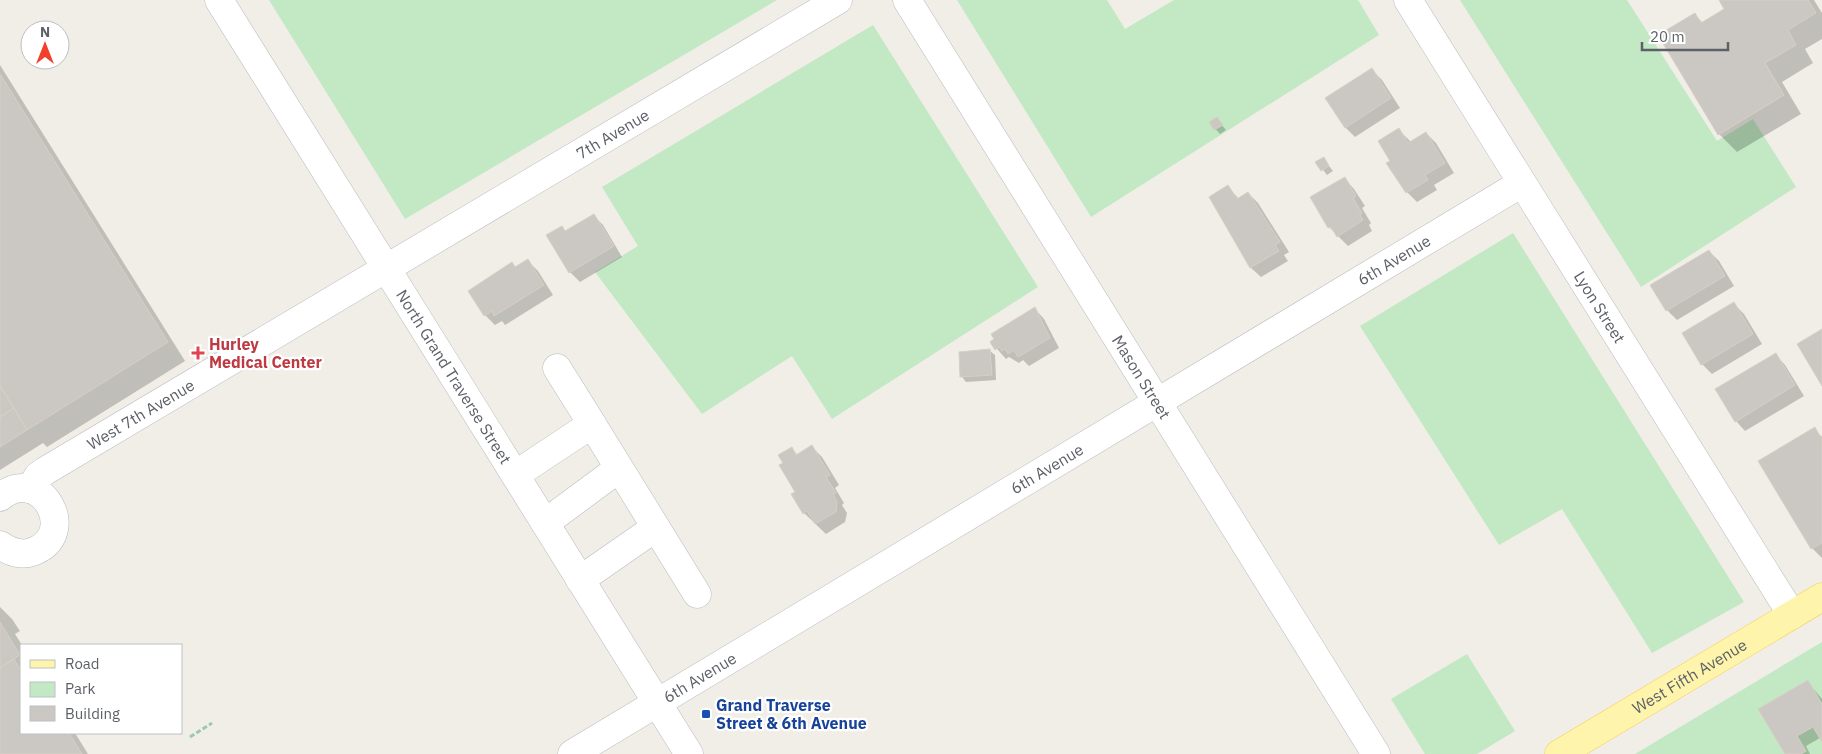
<svg xmlns="http://www.w3.org/2000/svg" width="1822" height="754" font-family="'IBM Plex Sans',sans-serif">
<style>
.green{fill:#c2e9c3}
.shadow{fill:#0003}
.building{fill:#cbc8c3;stroke:#d6d0c4}
.lines{fill:none;stroke-linecap:round;stroke-linejoin:round}
.minor-casing{stroke:#b8bbc0;stroke-width:29}
.major-casing{stroke:#f7ce58;stroke-width:29}
.path{stroke:#9acaa9;stroke-width:3;stroke-dasharray:5 2.5;stroke-linecap:butt}
.minor{stroke:#fff;stroke-width:28}
.major{stroke:#fff4ac;stroke-width:28}
.health-dot{fill:#e0444e;stroke:#fff;stroke-width:2}
.transit-dot{fill:#1a4fb4;stroke:#fff;stroke-width:2}
.labels{text-anchor:middle;stroke-width:4.5;stroke-linejoin:round;paint-order:stroke}
.street-label{font-size:16px;fill:#5d6167;stroke:#fff}
.health-label{font-size:16px;font-weight:bold;fill:#be3a42;stroke:#fff;text-anchor:start}
.transit-label{font-size:16px;font-weight:bold;fill:#164399;stroke:#fff;text-anchor:start}
</style>
<rect width="100%" height="100%" fill="#f0eee6"/>
<path class="green" d="M269 0H777L405 219Z
M957 0H1107L1125 29 1174 0H1358L1379 35 1091 217Z
M1460 0H1627L1717 141 1753 119 1796 187 1641 287Z
M873 25 1038 287 832 419 792 356 702 414 595 272 638 246 602 187Z
M1513 233 1744 602 1652 653 1562 509 1499 545 1360 326Z
M1822 642V754H1635Z
M1467 654 1515 731 1477 754H1425L1391 699Z"/>
<path class="shadow" d="M1720 0H1814L1822 13V39L1805 49 1813 63 1782 82 1801 114 1737 152 1719 134 1695 15 1703 23 1726 9Z
M0 65 185 361 47 447 43 443 0 470Z
M1372 70 1382 80 1400 108 1355 137 1345 127Z
M1217 119 1226 130 1220 134 1210 123Z
M1399 130 1411 142 1426 133 1436 143 1454 173 1434 185 1437 190 1417 202 1407 192 1392 161Z
M1323 158 1333 171 1327 175 1317 162Z
M1345 179 1354 189 1365 206 1362 208 1371 223 1369 225 1372 231 1348 246 1329 227Z
M1228 187 1239 199 1248 193 1258 203 1289 252 1284 255 1288 261 1261 277 1251 268 1210 197Z
M593 215 603 225 622 257 580 282 570 272 548 236 562 227 566 232Z
M1709 251 1719 261 1734 286 1677 320 1667 310Z
M528 261 538 271 553 295 505 325 502 321 495 325 485 315 512 263 517 268Z
M1734 304 1744 314 1762 344 1712 374 1702 364Z
M1035 309 1044 319 1059 348 1029 366 1023 360 1019 363 1009 357 1006 359 991 342Z
M990 351 995 355 996 380 966 382 962 377Z
M1776 355 1785 365 1804 396 1745 431 1736 421Z
M1814 429 1822 437V558L1812 548 1760 462Z
M812 447 822 457 839 485 835 488 844 503 842 505 847 513 845 522 826 534 804 513 785 463 791 449 798 455Z
M0 607 12 619 20 631 15 634 22 645 21 733H75L88 754H0Z
M1807 681 1822 699V741L1820 738 1806 746 1810 754H1787Z"/>
<path class="building" d="M1719 0H1808L1816 13 1788 30 1796 45 1765 63 1784 95 1718 135 1658 35 1695 13 1701 23 1724 9Z
M1372 68 1391 98 1345 128 1325 98Z
M0 74 168 342 27 430 0 386Z
M1217 117 1223 125 1214 130 1209 122Z
M1399 128 1408 143 1426 132 1445 163 1425 175 1428 180 1406 193 1386 163 1390 161 1378 141Z
M1324 157 1329 166 1321 171 1315 162Z
M1345 177 1356 196 1353 198 1362 213 1360 215 1363 220 1337 237 1331 227 1328 228 1310 197Z
M1228 185 1237 199 1248 192 1280 242 1275 245 1279 251 1250 268 1209 197Z
M594 214 614 246 569 273 546 235 562 226 565 231Z
M1709 250 1725 276 1666 311 1650 285Z
M528 259 544 285 494 316 492 311 484 316 468 291 512 262 515 267Z
M1734 302 1753 334 1701 365 1682 333Z
M1035 307 1050 338 1018 357 1014 350 1008 354 1005 349 1002 351 999 347 995 350 990 342 994 339 991 334Z
M1822 329V386L1797 344Z
M990 349 992 375 960 377 959 352Z
M1776 353 1795 385 1735 422 1715 389Z
M0 386 14 408 0 417Z
M14 408 27 430 0 447V417Z
M1815 427 1822 440V543L1811 549 1758 461Z
M812 445 830 475 826 477 836 493 833 494 837 502 836 512 815 524 807 511 803 514 791 494 795 492 779 465 783 463 778 455 792 447 796 455Z
M0 622 20 655 0 668Z
M14 659 21 671V733H69L82 754H0V668Z
M1808 680 1822 704V742L1813 727 1797 736 1806 751 1801 754H1785L1758 709Z"/>
<g class="lines">
<defs>
<g id="minor">
<path id="s1" d="M219 0 689 754"/>
<path id="s2" d="M907 0 1376 754"/>
<path id="s3" d="M1408 0 1792 615"/>
<path d="M592 424 697 594"/>
<path d="M515 475 592 424 557 368"/>
<path id="s4" d="M30 489 38 476 45 471 838 0"/>
<path d="M0 497C41 463 81 535 32 552 20 556 10 552 0 545"/>
<path d="M545 523 618 469"/>
<path d="M580 580 655 528"/>
<path id="s5" d="M572 754 1522 183"/>
</g>
<g id="major">
<path id="s6" d="M1559 754 1822 597"/>
</g>
</defs>
<use href="#minor" class="minor-casing"/>
<use href="#major" class="major-casing"/>
<path class="path" d="M190 737 212 723"/>
<use href="#minor" class="minor"/>
<use href="#major" class="major"/>
</g>
<path class="health-dot" d="M195.5 345.5h5v5h5v5h-5v5h-5v-5h-5v-5h5z"/>
<rect class="transit-dot" x="701" y="709" width="10" height="10" rx="2.5"/>
<g class="labels">
<g class="street-label">
<text dy="6" stroke="none"><textPath href="#s4" startOffset="684">7th Avenue</textPath></text>
<text dy="6" stroke="none"><textPath href="#s5" startOffset="959">6th Avenue</textPath></text>
<text dy="6" stroke="none"><textPath href="#s3" startOffset="362">Lyon Street</textPath></text>
<text dy="6" stroke="none"><textPath href="#s1" startOffset="444">North Grand Traverse Street</textPath></text>
<text dy="6" stroke="none"><textPath href="#s2" startOffset="444">Mason Street</textPath></text>
<text dy="6" stroke="none"><textPath href="#s4" startOffset="135">West 7th Avenue</textPath></text>
<text dy="6" stroke="none"><textPath href="#s5" startOffset="554">6th Avenue</textPath></text>
<text dy="6" stroke="none"><textPath href="#s6" startOffset="152">West Fifth Avenue</textPath></text>
<text dy="6" stroke="none"><textPath href="#s5" startOffset="149">6th Avenue</textPath></text>
</g>
<g class="health-label">
<text x="209" y="350">Hurley<tspan x="209" dy="18">Medical Center</tspan></text>
</g>
<g class="transit-label">
<text x="716" y="711">Grand Traverse<tspan x="716" dy="18">Street &amp; 6th Avenue</tspan></text>
</g>
</g>
<rect x="20" y="644" width="162" height="90" fill="#ffffff" stroke="#bec0c2"/>
<rect x="30" y="660" width="25" height="8" fill="#fff4ac" stroke="#bec0c2"/>
<text x="65" y="669" font-size="15" fill="#5d6167">Road</text>
<rect x="30" y="682" width="25" height="15" fill="#c2e9c3" stroke="#bec0c2"/>
<text x="65" y="694" font-size="15" fill="#5d6167">Park</text>
<rect x="30" y="706" width="25" height="15" fill="#cbc8c3" stroke="#bec0c2"/>
<text x="65" y="719" font-size="15" fill="#5d6167">Building</text>
<g transform="translate(45 45)"><circle r="24" fill="#ffffff" stroke="#bec0c2"/>
<path d="M0-4L9 19L0 12L-9 19Z" fill="#f1402c"/>
<text y="-8" font-size="14" font-weight="bold" text-anchor="middle" fill="#5d6167">N</text>
</g>
<path d="M1642 42v8h86v-8" fill="none" stroke="#5d6167" stroke-width="2.5"/>
<text x="1650" y="42" font-size="15" fill="#5d6167" stroke="#ffffff" stroke-width="4" paint-order="stroke">20 m</text>
</svg>
